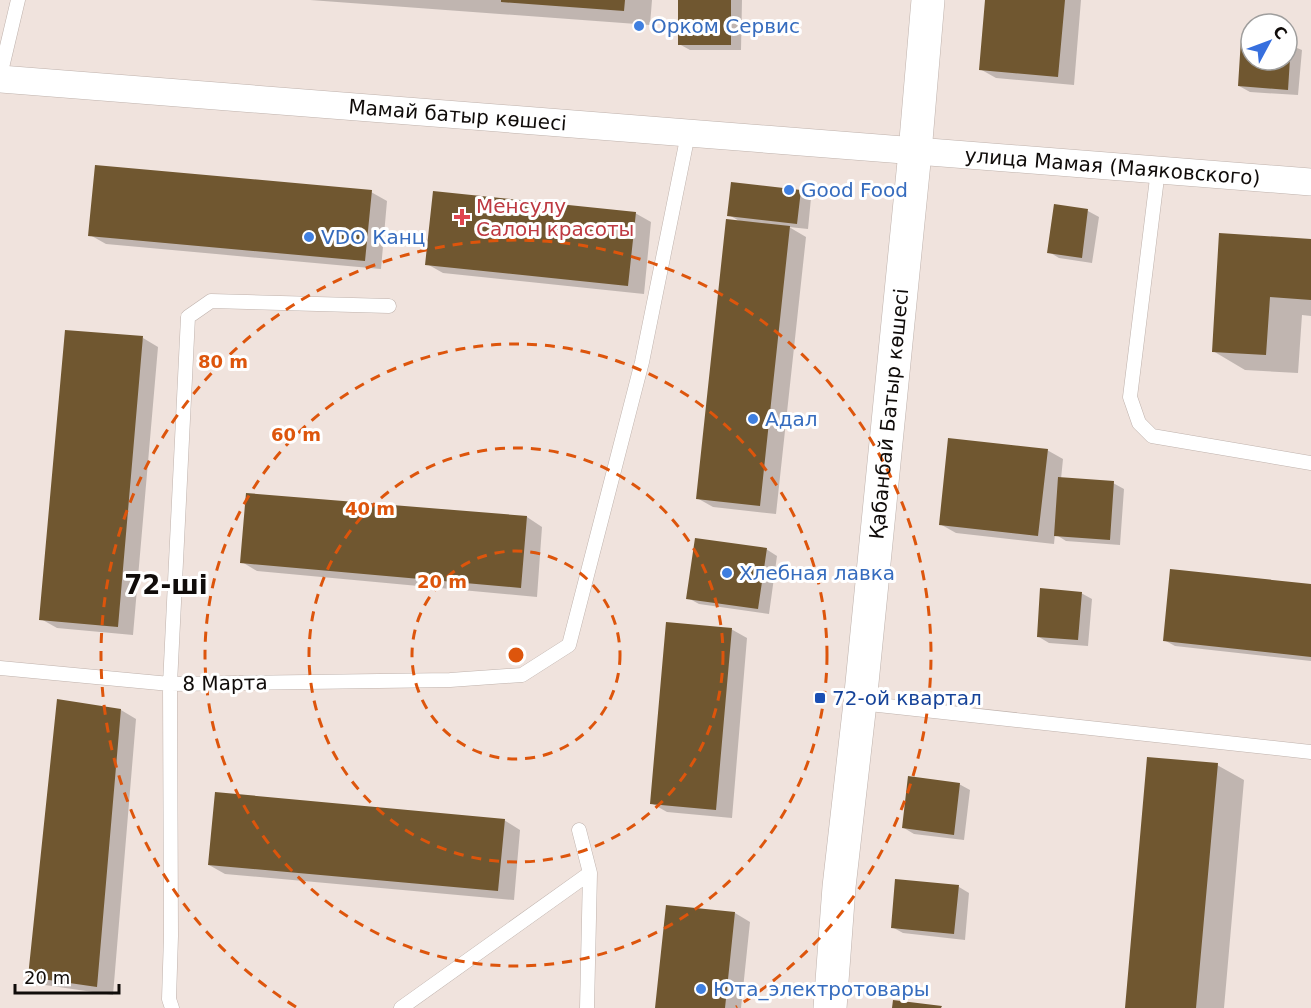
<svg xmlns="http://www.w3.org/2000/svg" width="1311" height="1008" font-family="'DejaVu Sans',sans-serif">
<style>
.shadow{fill:#0003}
.building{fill:#705730}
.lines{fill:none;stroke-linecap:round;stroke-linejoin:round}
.service-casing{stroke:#bfb2ac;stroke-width:15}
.minor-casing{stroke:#bfb2ac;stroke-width:28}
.secondary-casing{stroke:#bfb2ac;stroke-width:34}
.service{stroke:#fff;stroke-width:14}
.minor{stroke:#fff;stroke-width:27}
.secondary{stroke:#fff;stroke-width:33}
.ring{fill:none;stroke:#dd550c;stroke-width:3;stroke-dasharray:10 8}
.shop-dot{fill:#3f7fe0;stroke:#fff;stroke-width:2}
.health-dot{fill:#e0444e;stroke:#fff;stroke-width:2}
.transit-dot{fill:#1a4fb4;stroke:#fff;stroke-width:2}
.labels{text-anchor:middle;stroke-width:6;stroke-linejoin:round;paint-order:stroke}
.shop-label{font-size:20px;fill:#366cbe;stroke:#fff;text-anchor:start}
.street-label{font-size:20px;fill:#100c0a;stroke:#fff}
.health-label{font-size:20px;fill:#be3a42;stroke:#fff;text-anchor:start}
.transit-label{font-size:20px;fill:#164399;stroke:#fff;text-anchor:start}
.district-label{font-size:26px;font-weight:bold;fill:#100c0a;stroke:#fff}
.centre{fill:#dd550c;stroke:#fff;stroke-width:3}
.ring-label{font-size:18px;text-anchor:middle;font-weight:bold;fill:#dd550c;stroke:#fff;stroke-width:6;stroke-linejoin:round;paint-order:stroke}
</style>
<rect width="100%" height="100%" fill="#f0e3dd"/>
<path class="shadow" d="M310 0H652L650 25Z
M680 0H742L741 50H690L679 44Z
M986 0H1081L1074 85 996 78 980 69Z
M1251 41V60H1287V44L1302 50 1298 95 1250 92 1239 86Z
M733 184 801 192 811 198 808 229 789 227 806 237 776 514 713 507 697 498 741 222 729 215Z
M371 192 387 201 381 269 106 244 90 235Z
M1055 206 1088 211 1099 217 1092 263 1059 258 1049 252Z
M635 213 651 222 644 294 443 273 427 264Z
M1311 241V316L1302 315 1298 373 1245 370 1213 351Z
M143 338 158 347 133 635 57 628 41 619Z
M1047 450 1063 459 1061 479 1113 483 1124 489 1120 545 1066 541 1055 534 1054 544 956 533 940 524Z
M527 517 542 527 537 597 257 571 242 562Z
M766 549 777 556 769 614 699 604 688 598Z
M1311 586V661L1175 646 1164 640Z
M1081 593 1092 599 1088 646 1049 643 1039 637Z
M731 629 747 638 732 818 667 812 651 803Z
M121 710 136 719 113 995 45 985 30 976Z
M1217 765 1244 780 1224 1008H1126Z
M959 784 970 790 964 840 914 834 904 828Z
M504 820 520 830 514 900 225 874 209 865Z
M959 887 969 893 965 940 903 933 892 927Z
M735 913 750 922 741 1008H656Z"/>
<path class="building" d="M501 0H625L624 11 501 2Z
M678 0H731V45H678Z
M985 0H1065L1058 77 979 70Z
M1241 39 1251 40V60H1287V42L1291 43 1288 90 1238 86Z
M95 165 372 190 365 261 88 236Z
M731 182 801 190 797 224 727 216Z
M433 191 636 212 628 286 425 265Z
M1054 204 1088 209 1082 258 1047 253Z
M726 219 790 226 760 506 696 499Z
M1219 233 1311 239V300L1270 297 1266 355 1212 352Z
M65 330 143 336 118 627 39 620Z
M948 438 1048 449 1038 536 939 525Z
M1058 477 1114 481 1110 540 1054 536Z
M246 493 527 516 521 588 240 563Z
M695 538 767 548 758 609 686 599Z
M1170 569 1311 584V657L1163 641Z
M1040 588 1082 592 1078 640 1037 637Z
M666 622 732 628 716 810 650 804Z
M57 699 121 709 97 987 28 977Z
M1147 757 1218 763 1196 1008H1125Z
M908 776 960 783 954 835 902 828Z
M215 792 505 819 498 891 208 865Z
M895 879 959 885 954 934 891 928Z
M666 905 735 912 725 1008H655Z
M893 1000 942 1006 941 1008H892Z"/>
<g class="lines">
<defs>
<path id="service" d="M0 76 18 0
M1158 170 1130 397 1139 423 1152 436 1311 463
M0 668 170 684 450 680 522 675 569 645 642 362 688 134
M860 703 1311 752
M579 830 590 873 587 1008
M172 1008 169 999 171 936 170 684 188 317 211 301 389 306
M401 1008 590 873"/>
<g id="minor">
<path id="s1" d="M0 79 1311 182"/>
</g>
<g id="secondary">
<path id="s2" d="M830 1008 839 887 860 703 915 152 928 0"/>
</g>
</defs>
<use href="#service" class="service-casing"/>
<use href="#minor" class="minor-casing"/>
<use href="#secondary" class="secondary-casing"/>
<use href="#service" class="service"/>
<use href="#minor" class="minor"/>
<use href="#secondary" class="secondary"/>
</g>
<g class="ring">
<circle cx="516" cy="655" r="104"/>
<circle cx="516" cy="655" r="207"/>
<circle cx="516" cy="655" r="311"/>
<path d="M296 1007A415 415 0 1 1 736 1007"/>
</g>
<g class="shop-dot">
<circle cx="639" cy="26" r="6"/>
<circle cx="789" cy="190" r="6"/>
<circle cx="309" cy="237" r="6"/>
<circle cx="753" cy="419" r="6"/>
<circle cx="727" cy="573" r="6"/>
<circle cx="701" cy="989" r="6"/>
</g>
<path class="health-dot" d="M459 208h6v6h6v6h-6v6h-6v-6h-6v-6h6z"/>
<rect class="transit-dot" x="814" y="692" width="12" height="12" rx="3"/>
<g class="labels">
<g class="shop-label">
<text x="651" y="33">Орком Сервис</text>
<text x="801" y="197">Good Food</text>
<text x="321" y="244">VDO Канц</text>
<text x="765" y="426">Адал</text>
<text x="739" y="580">Хлебная лавка</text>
<text x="713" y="996">Юта_электротовары</text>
</g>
<g class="street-label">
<text dy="7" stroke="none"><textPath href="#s1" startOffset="459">Мамай батыр көшесі</textPath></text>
<text dy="7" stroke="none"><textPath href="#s1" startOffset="1116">улица Мамая (Маяковского)</textPath></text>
<text dy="7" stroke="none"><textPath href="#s2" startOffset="597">Қабанбай Батыр көшесі</textPath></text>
<text transform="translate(225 683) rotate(-1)" y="7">8 Марта</text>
</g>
<g class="health-label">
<text x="476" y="213">Менсулу<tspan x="476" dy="23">Салон красоты</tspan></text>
</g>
<g class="transit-label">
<text x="832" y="705">72-ой квартал</text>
</g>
<g class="district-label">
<text x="166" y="594">72-ші</text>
</g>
</g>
<circle cx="516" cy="655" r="9" class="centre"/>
<g class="ring-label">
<text x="223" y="368">80 m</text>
<text x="296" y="441">60 m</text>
<text x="370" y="515">40 m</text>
<text x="442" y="588">20 m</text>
</g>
<g transform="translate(1269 42) rotate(49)"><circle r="28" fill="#ffffff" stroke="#9f9e9d" stroke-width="1.5"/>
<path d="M0-4.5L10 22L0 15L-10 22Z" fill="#376fde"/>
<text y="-9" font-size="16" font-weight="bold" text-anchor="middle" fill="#100c0a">С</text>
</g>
<path d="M15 984v9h104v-9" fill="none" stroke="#100c0a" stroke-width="3"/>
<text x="24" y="984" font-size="18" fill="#100c0a" stroke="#ffffff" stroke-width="4.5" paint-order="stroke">20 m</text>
</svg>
